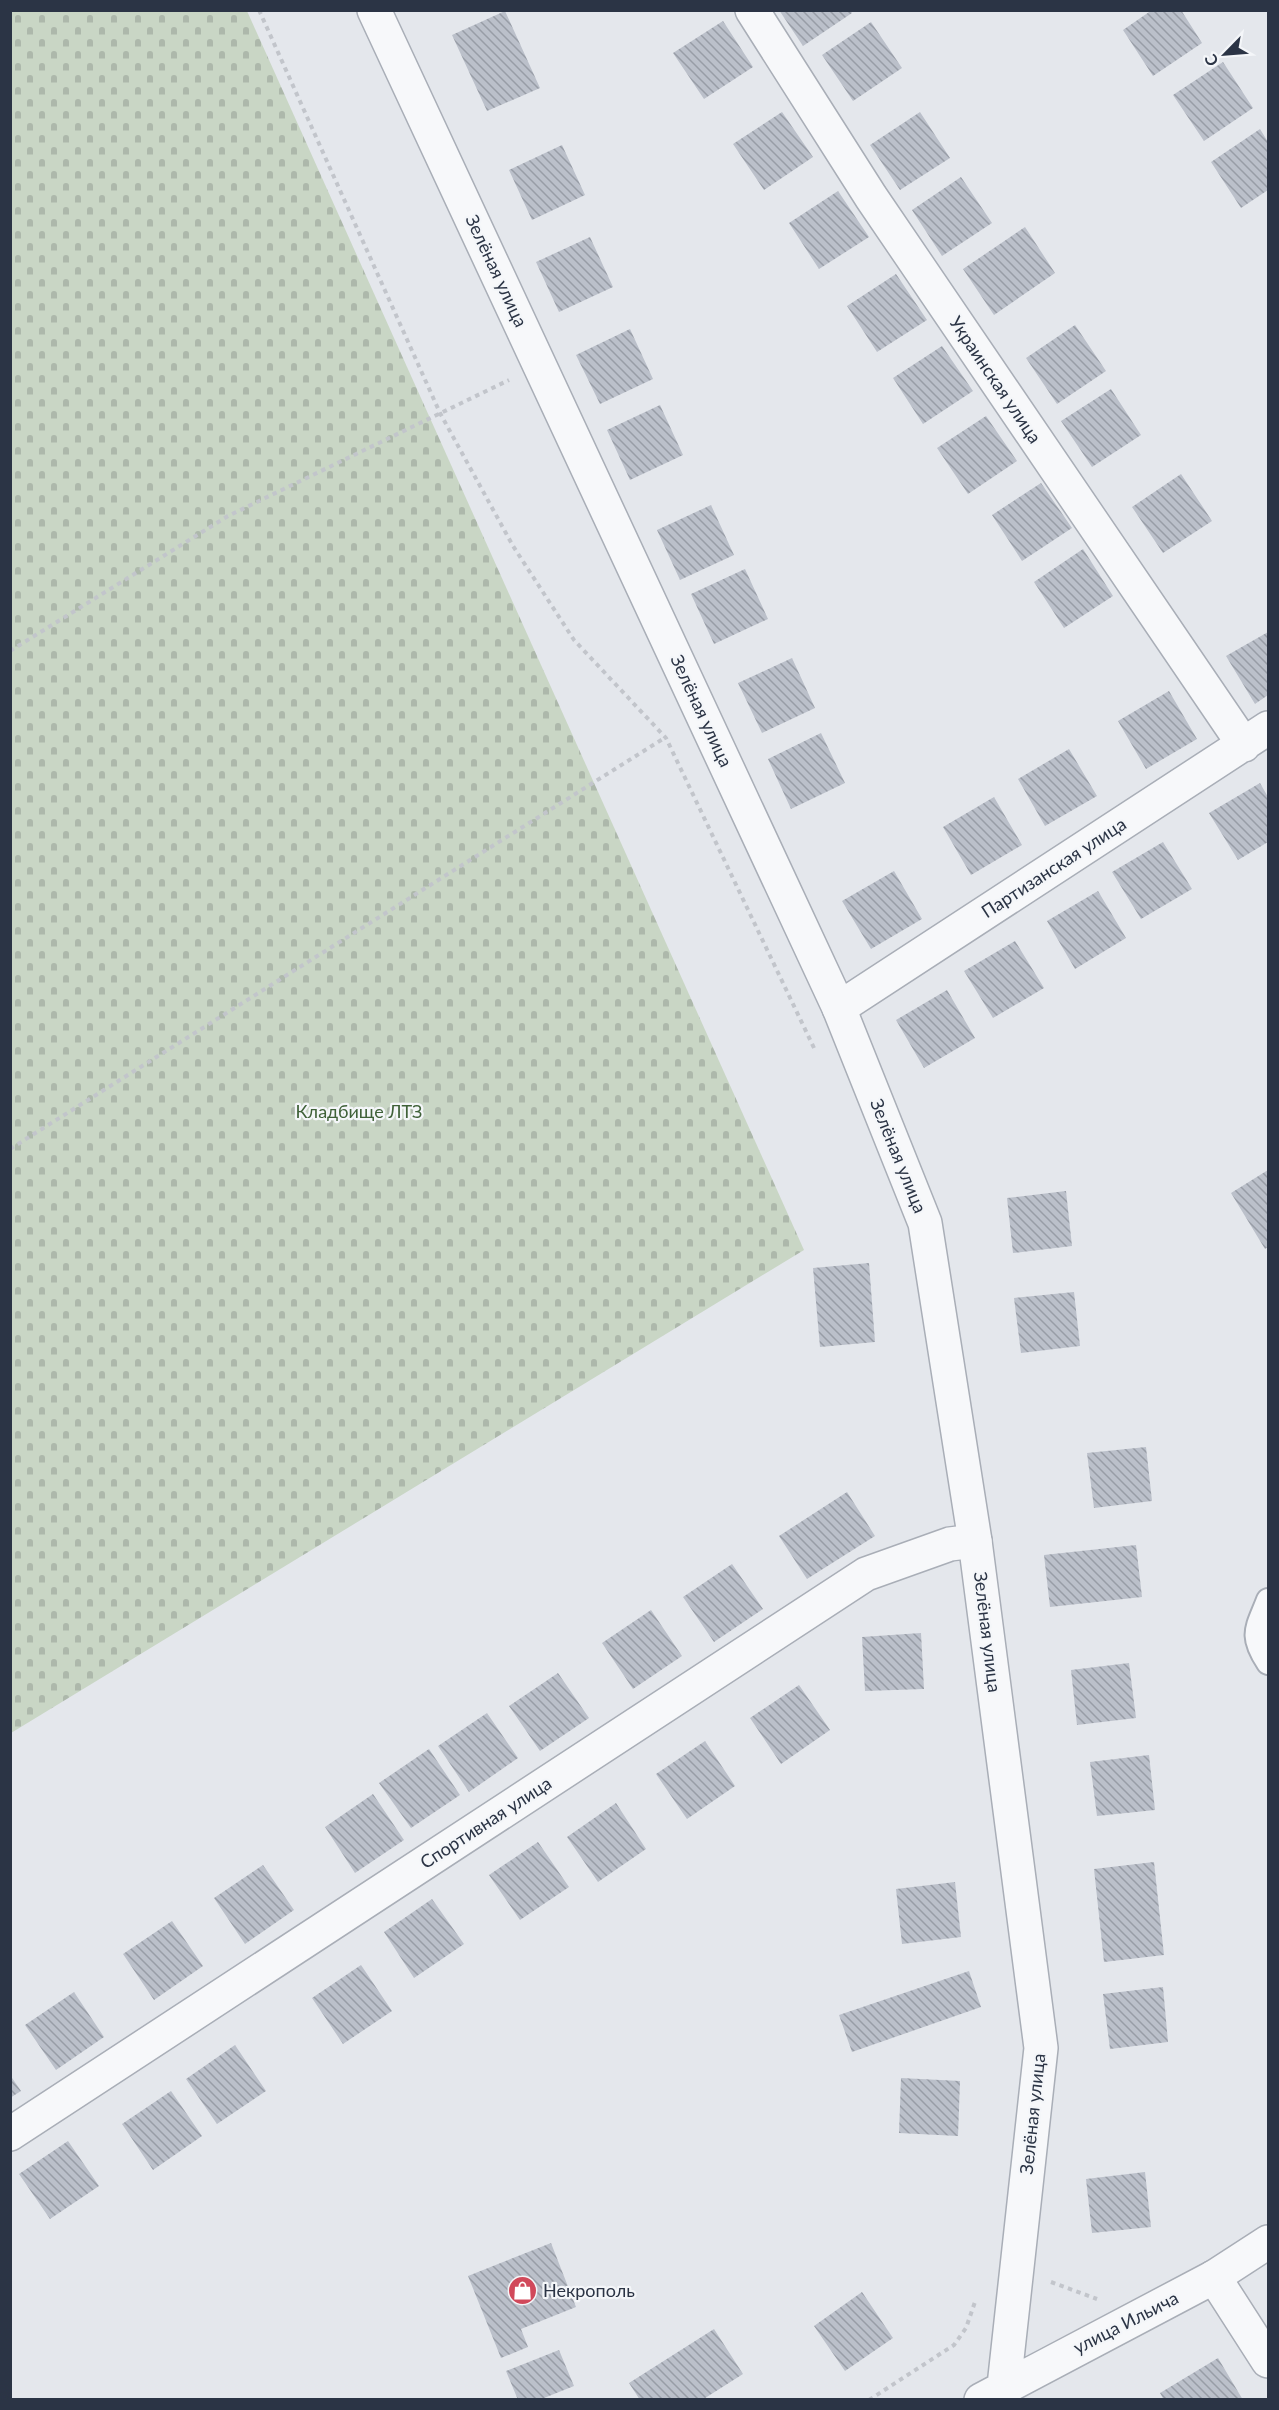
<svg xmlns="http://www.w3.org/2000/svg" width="1279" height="2410" font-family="Lato,sans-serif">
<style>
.cemetery{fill:url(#cemetery-stones)}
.building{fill:url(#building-back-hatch)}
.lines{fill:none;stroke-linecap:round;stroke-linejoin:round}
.service-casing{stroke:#a9aeb7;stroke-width:26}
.minor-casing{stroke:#a9aeb7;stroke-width:36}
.tertiary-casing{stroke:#a9aeb7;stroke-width:36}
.path{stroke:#c2c5cb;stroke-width:4;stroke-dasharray:4.5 4.5;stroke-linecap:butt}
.service{stroke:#f7f8fa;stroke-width:22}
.minor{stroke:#f7f8fa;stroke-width:33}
.tertiary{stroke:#f7f8fa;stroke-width:33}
.labels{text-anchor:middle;stroke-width:4.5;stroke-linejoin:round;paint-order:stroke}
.street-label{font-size:18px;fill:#2b3445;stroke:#f4f6f9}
.park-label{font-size:18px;fill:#3f6138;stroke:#f4f6f9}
.poi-label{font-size:18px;fill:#2b3445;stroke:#f4f6f9;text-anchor:start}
</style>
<defs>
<pattern id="cemetery-stones" width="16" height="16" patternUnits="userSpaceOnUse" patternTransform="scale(1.5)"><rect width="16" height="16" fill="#c9d6c5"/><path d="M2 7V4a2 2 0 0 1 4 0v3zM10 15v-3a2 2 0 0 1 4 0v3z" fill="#adb8ab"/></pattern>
<pattern id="building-back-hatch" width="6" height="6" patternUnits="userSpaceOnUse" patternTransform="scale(1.5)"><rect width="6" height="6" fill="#bbc0ca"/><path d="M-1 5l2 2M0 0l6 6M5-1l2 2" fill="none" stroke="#989da6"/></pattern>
</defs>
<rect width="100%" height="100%" fill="#e4e7ec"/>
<path class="cemetery" d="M11 10 247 11 804 1250 11 1733Z"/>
<path class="building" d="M779 10H850L852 13 803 46Z
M1152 10H1181L1202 43 1153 76 1123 30Z
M505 11 540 88 487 111 452 35Z
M723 21 753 67 704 99 673 53Z
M871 22 902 68 853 101 822 55Z
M1223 62 1253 108 1204 141 1173 95Z
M782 112 813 157 764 190 733 144Z
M920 112 950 158 900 190 870 145Z
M1260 129 1268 142V190L1241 208 1211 162Z
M562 145 585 195 532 220 509 170Z
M961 177 992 223 942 256 912 210Z
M838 191 869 237 819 269 789 223Z
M1025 227 1055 273 994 315 963 269Z
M590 237 613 287 559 312 536 262Z
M896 274 927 320 877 352 847 306Z
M1075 325 1106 371 1057 404 1026 358Z
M630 329 653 379 600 404 576 355Z
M942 346 973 391 923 424 893 378Z
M1111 389 1141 435 1092 467 1061 421Z
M660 405 683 455 630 480 607 430Z
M986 416 1017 461 968 494 937 448Z
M1181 474 1212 521 1163 553 1132 507Z
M1041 483 1072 528 1022 561 992 515Z
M711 505 734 555 680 580 657 530Z
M1083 549 1113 596 1064 628 1034 582Z
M745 569 768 619 714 644 691 594Z
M1268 632V695L1255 704 1226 656Z
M792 658 815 708 762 733 738 683Z
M1169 691 1197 739 1146 769 1118 721Z
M821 733 845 783 791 809 768 759Z
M1069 749 1097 796 1045 826 1018 779Z
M1260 783 1268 797V842L1238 860 1209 813Z
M994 797 1022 845 971 875 943 827Z
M1163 842 1192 889 1141 919 1112 872Z
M894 871 922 919 871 949 842 901Z
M1098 891 1126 938 1075 969 1047 921Z
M1015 941 1044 988 993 1018 964 971Z
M947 990 975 1038 924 1068 896 1020Z
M1268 1170V1247L1265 1249 1231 1193Z
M1066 1191 1072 1246 1013 1253 1007 1198Z
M869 1263 875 1342 820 1347 813 1268Z
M1074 1292 1080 1346 1021 1353 1014 1298Z
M1146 1447 1152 1501 1094 1508 1087 1453Z
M847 1492 875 1536 807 1579 779 1536Z
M1136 1545 1142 1597 1050 1607 1044 1555Z
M732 1564 763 1609 714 1642 683 1597Z
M651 1610 682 1656 633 1689 602 1643Z
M921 1633 924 1689 865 1691 862 1637Z
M1129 1663 1136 1718 1077 1725 1071 1670Z
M558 1673 589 1718 540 1751 509 1706Z
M799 1685 830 1730 781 1764 750 1718Z
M487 1713 518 1758 469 1792 438 1746Z
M705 1741 735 1786 687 1819 656 1774Z
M429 1749 460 1795 411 1828 379 1783Z
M1149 1755 1155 1810 1097 1816 1090 1762Z
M373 1794 404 1840 355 1873 325 1827Z
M616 1803 646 1849 598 1882 567 1837Z
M538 1842 569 1887 520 1920 489 1875Z
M1154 1862 1164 1955 1104 1962 1094 1869Z
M263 1865 294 1910 245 1944 214 1898Z
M955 1882 961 1937 902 1944 896 1889Z
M432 1899 464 1944 414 1978 384 1932Z
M172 1921 203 1966 154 2000 123 1954Z
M361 1965 392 2011 343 2044 312 1998Z
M969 1971 981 2007 852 2052 839 2015Z
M1163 1987 1168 2042 1110 2049 1103 1994Z
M74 1992 104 2037 56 2070 25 2025Z
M235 2045 266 2091 217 2124 186 2079Z
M10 2075 21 2091 10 2098Z
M901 2078 960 2081 958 2136 899 2133Z
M171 2091 202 2136 153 2170 122 2124Z
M68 2141 99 2186 50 2219 19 2174Z
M1145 2172 1151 2227 1092 2233 1086 2179Z
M551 2243 576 2307 521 2329 528 2347 501 2358 468 2276Z
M862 2292 893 2338 845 2371 814 2326Z
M714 2329 743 2374 702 2400H640L629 2383Z
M559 2350 574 2386 539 2400H518L506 2371Z
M1218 2358 1243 2400H1164L1160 2393Z"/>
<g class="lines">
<defs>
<path id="service" d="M1268 1600C1257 1629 1249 1634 1268 1663"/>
<path id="minor" d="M752 10 871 197 1244 745
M839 1008 1268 728
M10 2134 866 1574 950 1544 975 1541
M1214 2277 1268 2361"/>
<path id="tertiary" d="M374 10 839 1008 925 1223 975 1541 1041 2048 1004 2386
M981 2400 1214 2277 1268 2242"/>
</defs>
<use href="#service" class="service-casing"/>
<use href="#minor" class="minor-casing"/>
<use href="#tertiary" class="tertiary-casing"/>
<path class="path" d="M259 10 440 413 513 546 574 640 666 738 814 1048
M10 651 228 516 509 380
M10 1149 666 737
M1051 2282 1097 2299
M869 2400 954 2345 966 2328 976 2299"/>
<use href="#service" class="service"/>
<use href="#minor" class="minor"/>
<use href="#tertiary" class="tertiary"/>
</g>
<defs>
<symbol id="shop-disc" viewBox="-11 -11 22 22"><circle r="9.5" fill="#d1495b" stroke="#f4f6f9"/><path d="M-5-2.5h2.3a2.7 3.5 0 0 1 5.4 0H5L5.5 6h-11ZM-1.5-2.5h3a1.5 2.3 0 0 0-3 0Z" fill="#fff"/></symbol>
</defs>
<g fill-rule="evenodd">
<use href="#shop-disc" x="506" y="2274" width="33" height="33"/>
</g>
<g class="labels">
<g class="street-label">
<text transform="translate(496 271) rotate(65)" y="6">Зелёная улица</text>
<text transform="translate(995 380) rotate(56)" y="6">Украинская улица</text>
<text transform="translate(701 711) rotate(65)" y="6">Зелёная улица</text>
<text transform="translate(1054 868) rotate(-33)" y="6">Партизанская улица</text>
<text transform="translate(898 1156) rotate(68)" y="6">Зелёная улица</text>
<text transform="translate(987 1632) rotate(83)" y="6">Зелёная улица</text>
<text transform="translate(486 1823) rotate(-33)" y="6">Спортивная улица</text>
<text transform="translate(1033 2114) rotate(-84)" y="6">Зелёная улица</text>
<text transform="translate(1126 2323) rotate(-27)" y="6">улица Ильича</text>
</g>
<g class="park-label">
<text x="359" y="1118">Кладбище ЛТЗ</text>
</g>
<g class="poi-label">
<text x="543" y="2297">Некрополь</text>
</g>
</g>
<rect width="1279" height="2410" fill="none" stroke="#2b3445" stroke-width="24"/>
<g transform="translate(1225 54) rotate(245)" stroke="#f4f6f9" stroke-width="4.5" paint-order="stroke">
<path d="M0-4.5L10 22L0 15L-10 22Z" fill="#2b3445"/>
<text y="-9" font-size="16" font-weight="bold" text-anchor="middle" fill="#2b3445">С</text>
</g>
</svg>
